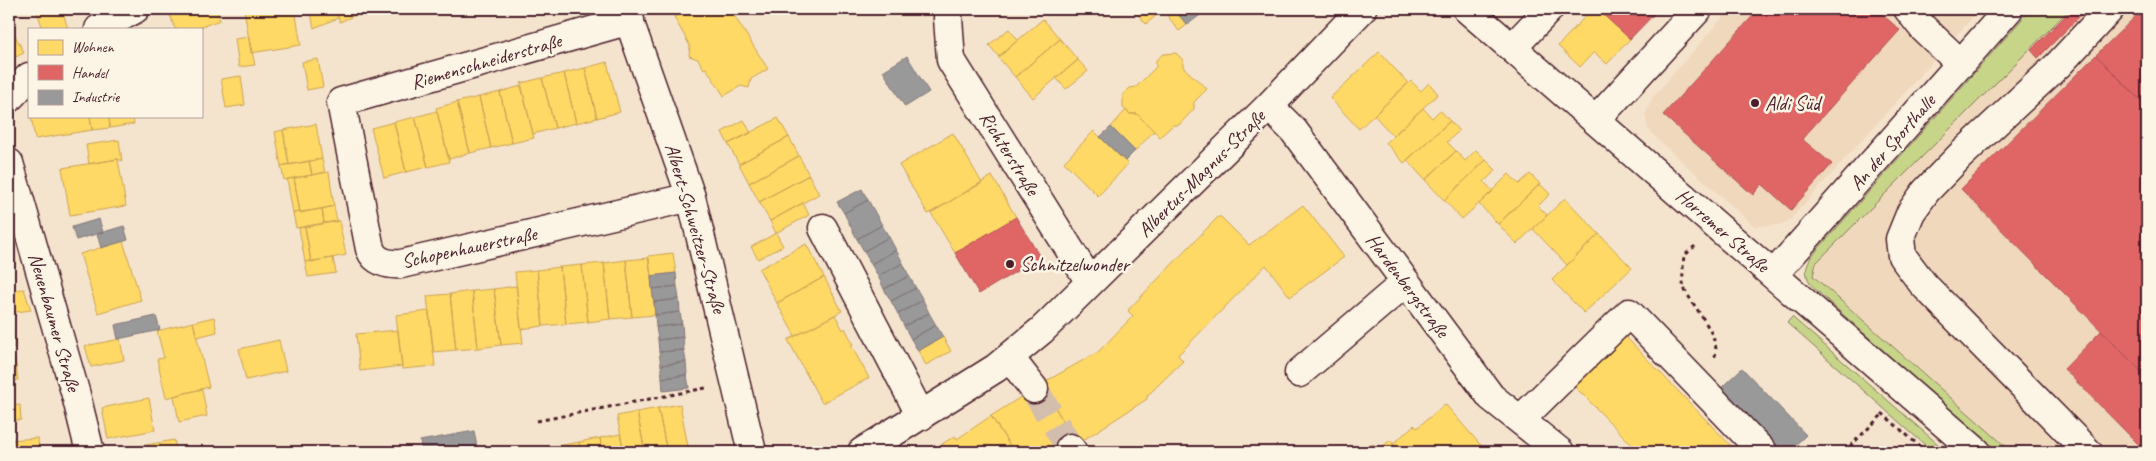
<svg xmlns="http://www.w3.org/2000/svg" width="2156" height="461" font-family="Caveat,sans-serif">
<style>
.built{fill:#f0d8bc}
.green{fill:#c7d589;stroke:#887a5a}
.homes{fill:#ffd966;stroke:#c9a154}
.shops{fill:#e06666;stroke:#b35154}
.industry{fill:#999;stroke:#817478}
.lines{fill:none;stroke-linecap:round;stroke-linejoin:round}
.minor-tunnel{stroke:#d3bdad;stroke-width:28;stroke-dasharray:28 14;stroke-linecap:butt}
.minor-casing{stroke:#4a1f2b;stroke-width:31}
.path{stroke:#4a1f2b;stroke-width:3;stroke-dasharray:4 4;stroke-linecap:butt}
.minor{stroke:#fcf5e5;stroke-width:28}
.poi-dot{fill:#4a1f2b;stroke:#fcf5e5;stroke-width:2}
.labels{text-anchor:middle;stroke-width:5;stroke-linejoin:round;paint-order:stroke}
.street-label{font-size:20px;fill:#4a1f2b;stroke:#fcf5e5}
.poi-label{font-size:20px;fill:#4a1f2b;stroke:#fcf5e5;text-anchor:start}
</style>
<rect width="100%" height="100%" fill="#f5e4cd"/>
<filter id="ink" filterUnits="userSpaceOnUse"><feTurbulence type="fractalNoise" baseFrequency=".02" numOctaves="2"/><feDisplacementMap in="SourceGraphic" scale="10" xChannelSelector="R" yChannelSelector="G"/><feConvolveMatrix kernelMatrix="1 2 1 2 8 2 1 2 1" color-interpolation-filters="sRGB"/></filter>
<g filter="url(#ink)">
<path class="built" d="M1730 9H1980L1790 220 1779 225 1754 226 1658 140 1648 129 1645 115 1652 98Z
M2070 9H2147V452H2012L1813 276 1816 263Z"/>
<path class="green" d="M2031 9H2070L1816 263 1813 276 2012 452H1995L1816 290C1806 280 1803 270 1811 257Z
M1792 317 1947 452H1933L1787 323Z"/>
<path class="homes" d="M36 9H62L68 29H43Z
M168 9H216L220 20 195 29H175Z
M244 9H295L301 45 251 53Z
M310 9H334L338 18 314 28Z
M335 9H360L362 12 340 22Z
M674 9H730L768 69 751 79 749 88 741 86 724 96 706 68 704 69 698 59 689 56 690 46 674 17 678 15Z
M1133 9H1154L1158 14 1146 24Z
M1167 9H1174L1187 25 1179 31 1164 11Z
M1592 9H1597L1630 39 1607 64 1594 52 1580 67 1558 46Z
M1043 19 1060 39 1015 77 998 57Z
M9 23 24 53 9 60Z
M1009 29 1018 40 999 57 989 45Z
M249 37 255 65 239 67 235 39Z
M1060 39 1078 60 1033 98 1015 77Z
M1379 52 1408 83 1359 129 1330 98Z
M1176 53 1183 60V67L1207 89 1194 102V109L1179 125H1173L1160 137 1137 114H1130L1123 108V94L1130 88 1136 87 1156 67V60L1163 54Z
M318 59 323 87 307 90 302 62Z
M1078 60 1088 71 1066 89 1056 78Z
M607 62 620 112 597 118 585 68Z
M585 68 597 118 576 123 564 73Z
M564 73 576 123 555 128 542 78Z
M241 76 245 105 226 108 221 79Z
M542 78 555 128 533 134 521 83Z
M1411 81 1421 91 1429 83 1438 94 1393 136 1374 115Z
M521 86 534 138 512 143 500 92Z
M500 92 512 143 491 148 479 97Z
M479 97 491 148 470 153 457 102Z
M457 102 470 153 449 159 436 108Z
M1423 108 1432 118 1440 110 1450 121 1404 163 1386 143Z
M1126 110 1130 114H1137L1154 131 1135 151 1111 127Z
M437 111 449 162 428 167 415 117Z
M31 116H90L92 130 35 139Z
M90 116H109L110 128 92 130Z
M109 116H133L134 124 110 128Z
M415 117 428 167 406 172 394 122Z
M778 118 789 137 739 164 728 144Z
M744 120 751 133 728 144 722 132Z
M1450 121 1459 131 1447 142 1456 151 1425 180 1407 160Z
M394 122 406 172 384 178 371 128Z
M316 124 322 159 289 165 283 130Z
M283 130 289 164 281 166 275 132Z
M1094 131 1128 164 1098 196 1064 162Z
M953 133 982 183 928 214 899 165Z
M789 137 799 156 749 183 739 164Z
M119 140 122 161 118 159 89 164 86 145Z
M1476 150 1486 160 1444 200 1425 180 1456 151 1465 161Z
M799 156 809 175 759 202 749 183Z
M118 159 126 206 70 215 62 168Z
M322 159 325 172 312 175 309 161Z
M1486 160 1496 170 1484 182 1493 191 1462 219 1444 200Z
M309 161 312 175 284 180 281 166Z
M329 172 334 206 300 213 294 178Z
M1509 174 1519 184 1530 174 1540 184 1498 224 1479 204Z
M809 175 819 194 770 221 759 202Z
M992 176 1016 217 955 253 931 213Z
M294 178 300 212 293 213 287 179Z
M1540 184 1550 194 1538 206 1547 215 1517 244 1498 224Z
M1565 198 1599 234 1567 265 1533 229Z
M803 203 809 215 776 233 770 221Z
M1303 205 1344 257 1290 297 1266 265 1178 355 1183 361 1147 396V399L1077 444 1041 384 1098 352 1133 316 1128 311 1129 309 1218 217H1221L1249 245Z
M334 206 337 221 324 223 322 209Z
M322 209 324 223 296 228 293 213Z
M339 221 346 255 311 262 305 227Z
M305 227 311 261 305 262 299 228Z
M776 233 783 246 758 259 751 247Z
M1599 234 1632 268 1584 313 1552 280Z
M9 237 16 262 9 264Z
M123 241 141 300 98 313 80 254Z
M806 244 824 277 777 303 759 269Z
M673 253 676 273 651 276 648 256Z
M333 258 336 273 308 277 305 262Z
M649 258 655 315 632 317 626 260Z
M626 260 632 317 610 319 604 263Z
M604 263 610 319 588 322 582 265Z
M582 265 588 322 566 324 560 267Z
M560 267 566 324 543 326 537 270Z
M537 270 543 326 521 329 515 272Z
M824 277 842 311 795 336 777 303Z
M516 286 523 343 501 345 494 289Z
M24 289 31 310 9 313V290Z
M494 289 501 345 478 348 472 291Z
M472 291 478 348 456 350 450 294Z
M450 294 456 350 433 352 427 296Z
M429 311 435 366 402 369 396 315Z
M835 315 843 330 845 328 853 344 851 345 869 378 822 403 788 340Z
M9 316H11L15 347H9Z
M214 317 217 332 197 337 193 322Z
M193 322 209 387 166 398 157 359 164 358 157 331Z
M398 330 402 366 360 371 356 334Z
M1623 334 1737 452H1639L1589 401 1572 384Z
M943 337 951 351 926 365 918 351Z
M120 339 124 360 91 367 85 346Z
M279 340 286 371 246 380 239 349Z
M15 359 18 380 9 381V360Z
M1041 384 1077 444 1063 452H1014L991 416Z
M202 389 207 416 179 422 174 396Z
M149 398 155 430 108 439 102 408Z
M680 404 689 452H667L658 408Z
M1445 404 1484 449 1479 452H1399L1393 444 1414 425 1417 428Z
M20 405 21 420 9 421V406Z
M658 408 667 452H645L637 412Z
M637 412 645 452H624L617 416Z
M991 416 1014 452H934L944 447 942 444 955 436 957 439Z
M620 434 624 452H602L600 438Z
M38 438 39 452H9V440Z
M600 438 602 452H581L579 442Z
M174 440 177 452H119L118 450Z
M1390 440 1399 452H1380L1379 450Z
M579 442 581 452H559L558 446Z
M1373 444 1380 452H1361Z
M558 446 559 452H537V450Z"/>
<path class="shops" d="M1597 9H1659L1630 39Z
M1759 9H1876L1900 30 1802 139 1832 164 1791 210 1762 184 1753 195 1663 115Z
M2072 9H2078L2083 13 2038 58 2031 50Z
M2143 9H2147V107L2096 55Z
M2096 55 2147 107V377L1961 189Z
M1016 217 1040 257 979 294 955 253Z
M2101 331 2147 377V441L2141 447 2064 369Z"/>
<path class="industry" d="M1174 9H1208L1187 25Z
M907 56 929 92 905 107 883 71Z
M1111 127 1135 151 1125 161 1100 137Z
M862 189 868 200 844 213 837 202Z
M868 200 882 225 857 239 844 213Z
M99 219 103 232 76 240 72 227Z
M882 225 889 237 864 251 857 239Z
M124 226 128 240 101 248 97 234Z
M889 237 896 250 871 264 864 251Z
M896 250 903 263 878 276 871 264Z
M903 263 909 276 884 289 878 276Z
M676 273 677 286 652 289 651 276Z
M909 276 916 288 891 301 884 289Z
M677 286 679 299 654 302 652 289Z
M916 288 923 300 898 314 891 301Z
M679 299 680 312 655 315 654 302Z
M923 300 929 313 904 326 898 314Z
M680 312 682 324 656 327 655 315Z
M929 313 936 325 911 339 904 326Z
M156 316 160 330 118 339 115 325Z
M682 324 683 337 658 340 656 327Z
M936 325 943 337 918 351 911 339Z
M683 337 684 350 659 352 658 340Z
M684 350 686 362 661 365 659 352Z
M686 362 687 375 662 378 661 365Z
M1742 368 1806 435 1788 452H1783L1721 388Z
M687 375 689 388 663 391 662 378Z
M474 431 478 452H422L420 441Z"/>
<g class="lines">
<path class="minor-tunnel" d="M1034 389 1070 448"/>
<defs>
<path id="minor" d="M625 9 691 197 752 452
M1467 9 1977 452
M1908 9 1923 28 1961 64
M948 18 951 60 1090 282
M630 20 341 102 370 249C375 262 388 265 401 264L691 197
M99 29 135 9
M1512 48 1549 9
M9 98 29 77
M1269 106 1294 131 1491 397 1560 452
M1596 120 1698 9
M9 163 76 395 90 452
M823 228 921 416
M1774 274 2009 9
M1010 358 1034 389
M1299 373 1406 282
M1520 420 1629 313 1763 452
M1070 448 1073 452
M862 452 996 368 1042 330 1269 106 1362 9
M2088 452 1923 284 1902 256 1900 239 1911 212 1926 191 1960 156 2058 65 2110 9"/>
</defs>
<use href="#minor" class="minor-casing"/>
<path class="path" d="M1695 246C1692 249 1686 253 1684 257 1683 261 1682 285 1684 288 1691 304 1724 340 1714 358
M1882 413 1926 452
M537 421 706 388
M1844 452 1883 414"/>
<use href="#minor" class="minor"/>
</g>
</g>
<g class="poi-dot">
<circle cx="1755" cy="103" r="5"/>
<circle cx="1010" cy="264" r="5"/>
</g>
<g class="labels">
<g class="street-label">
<text transform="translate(486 61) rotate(-16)" y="7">Riemenschneiderstraße</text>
<text transform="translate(1892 142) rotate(-49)" y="7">An der Sporthalle</text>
<text transform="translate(1010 153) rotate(58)" y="7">Richterstraße</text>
<text transform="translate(1201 173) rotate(-45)" y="7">Albertus-Magnus-Straße</text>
<text transform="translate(696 228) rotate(74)" y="7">Albert-Schweitzer-Straße</text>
<text transform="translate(1723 230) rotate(41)" y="7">Horremer Straße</text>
<text transform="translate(469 247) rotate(-12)" y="7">Schopenhauerstraße</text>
<text transform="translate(1408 285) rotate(53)" y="7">Hardenbergstraße</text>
<text transform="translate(55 322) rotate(74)" y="7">Neuenbaumer Straße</text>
</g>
<g class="poi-label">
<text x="1765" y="110">Aldi Süd</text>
<text x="1020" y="271">Schnitzelwonder</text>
</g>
</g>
<rect width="2156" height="461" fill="none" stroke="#fcf5e5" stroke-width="30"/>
<rect x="15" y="15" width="2126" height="431" fill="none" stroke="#4a1f2b" stroke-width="2" filter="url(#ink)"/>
<rect x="28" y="28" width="175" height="90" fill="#fcf5e5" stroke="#b59f9b"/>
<rect x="38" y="40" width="25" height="15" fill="#ffd966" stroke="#b59f9b"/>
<text x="72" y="52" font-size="15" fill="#4a1f2b">Wohnen</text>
<rect x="38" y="65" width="25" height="15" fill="#e06666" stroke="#b59f9b"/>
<text x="72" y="78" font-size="15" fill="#4a1f2b">Handel</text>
<rect x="38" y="90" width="25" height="15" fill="#999999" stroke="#b59f9b"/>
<text x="72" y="102" font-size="15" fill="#4a1f2b">Industrie</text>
</svg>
